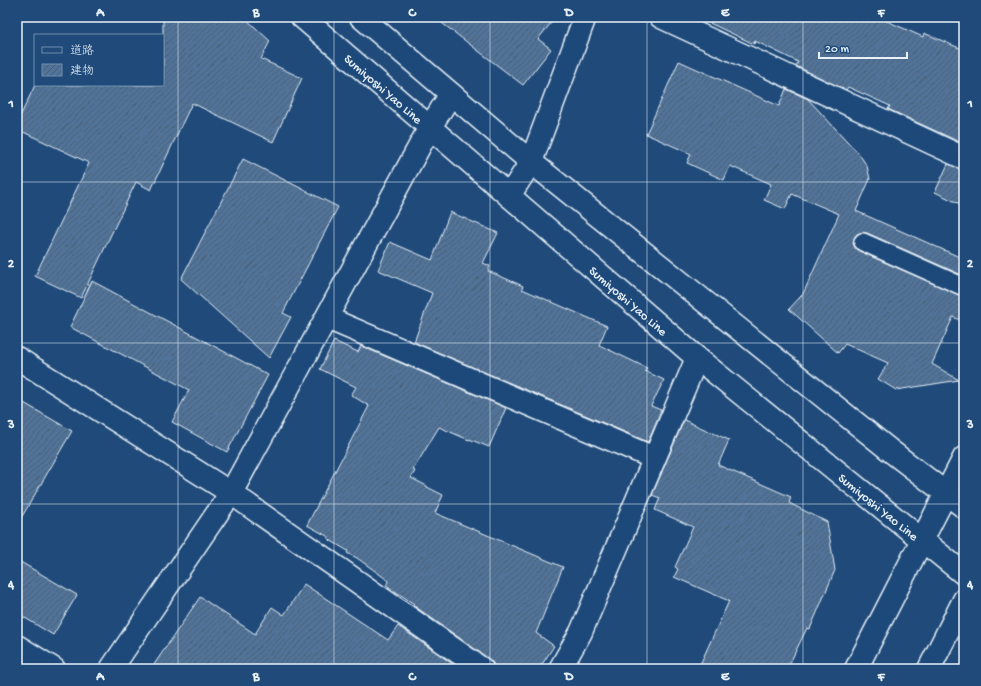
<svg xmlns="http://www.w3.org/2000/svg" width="981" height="686" font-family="'Gochi Hand','Klee One',sans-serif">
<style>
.building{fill:url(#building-hatch);stroke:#e8f1f8}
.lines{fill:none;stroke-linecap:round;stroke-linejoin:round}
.service-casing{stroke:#e8f1f8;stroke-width:20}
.minor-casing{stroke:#e8f1f8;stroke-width:25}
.tertiary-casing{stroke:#e8f1f8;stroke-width:25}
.primary-casing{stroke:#e8f1f8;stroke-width:25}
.service{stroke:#1f4a7a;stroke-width:17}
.minor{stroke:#1f4a7a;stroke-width:22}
.tertiary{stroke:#1f4a7a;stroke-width:22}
.primary{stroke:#1f4a7a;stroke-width:22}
.grid{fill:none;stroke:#e8f1f8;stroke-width:1;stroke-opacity:0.55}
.labels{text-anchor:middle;stroke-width:3;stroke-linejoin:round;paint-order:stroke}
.street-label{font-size:13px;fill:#e8f1f8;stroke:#1f4a7a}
.neatline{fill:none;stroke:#e8f1f8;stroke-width:1.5}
.grid-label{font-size:13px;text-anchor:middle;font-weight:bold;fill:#e8f1f8}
</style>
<defs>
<pattern id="building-hatch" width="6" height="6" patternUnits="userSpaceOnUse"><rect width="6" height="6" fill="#517399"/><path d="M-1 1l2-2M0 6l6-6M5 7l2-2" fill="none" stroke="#4c5e72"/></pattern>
</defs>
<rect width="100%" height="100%" fill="#1f4a7a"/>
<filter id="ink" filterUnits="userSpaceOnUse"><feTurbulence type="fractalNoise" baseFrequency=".025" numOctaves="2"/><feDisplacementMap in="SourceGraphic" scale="8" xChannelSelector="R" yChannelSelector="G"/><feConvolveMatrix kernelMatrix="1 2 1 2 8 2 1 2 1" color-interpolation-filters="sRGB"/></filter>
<g filter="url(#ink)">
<path class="building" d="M163 17H244L270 41 261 59 302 78 273 142 192 103 151 190 136 182 81 298 35 276 89 163 17 129V123L35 85H163Z
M434 17H556L538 39 551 49 523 85Z
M697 17H878L923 37 924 33 964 50V144L888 109 890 106 848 87 846 90 796 66 798 62 755 41 754 44Z
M679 61 779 106 786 89 808 99 859 154 867 166 870 179 856 211 964 259V276L867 233 862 232 857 234 854 238 853 243 855 248 859 251 964 297V322L953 317 932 364 959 380 896 390 878 379 888 363 845 344 838 353 789 309 803 294 839 214 792 194 785 209 764 200 771 184 730 166 724 180 687 163 691 154 646 134Z
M243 159 338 207 283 313 291 317 269 358 181 279Z
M948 164 964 170V206L935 192Z
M450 212 498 233 483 263 490 266 488 271 523 286 522 289 607 326 599 345 647 368 645 371 664 380 651 406 661 410 648 442 414 342 432 293 378 270 390 242 432 260Z
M92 281 268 375 227 452 172 422 189 390 70 327Z
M334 341 358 352 361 346 506 408 489 447 469 439V440L439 427 413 470 415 471 411 478 427 486V487L443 495 435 513 563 567 536 633 554 646 539 669H494L493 663 489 659 413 605 414 604 386 585 389 581 357 558 347 553 348 551 328 539 329 537 307 525 369 406 351 395 356 387 320 369Z
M17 399 72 431 17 525Z
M684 420 729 440 718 465 791 497 789 503 827 522 835 570 810 629 807 628 787 669H698L729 601 674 577 678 569 675 567 693 527 655 510 660 498 652 495Z
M17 560 77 595 53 635 17 613Z
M304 584 388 640 398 626 460 669H151L200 597 255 634 272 607 284 615Z"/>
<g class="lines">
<defs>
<path id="service" d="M863 242 964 287"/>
<path id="minor" d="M661 17 964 158
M509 196 531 162 585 17
M327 318 654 458
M17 358 231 493 482 669
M231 493 430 127 451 94
M17 646 54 669
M560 669 581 632 697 358"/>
<path id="tertiary" d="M111 669 231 493"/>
<path id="primary" d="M302 17 697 358 964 574
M361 17 531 162 892 452 964 507
M856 669 964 458
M929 669 964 600"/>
</defs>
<use href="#service" class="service-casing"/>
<use href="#minor" class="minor-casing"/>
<use href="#tertiary" class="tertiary-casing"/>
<use href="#primary" class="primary-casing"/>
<use href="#service" class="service"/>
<use href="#minor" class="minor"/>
<use href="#tertiary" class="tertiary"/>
<use href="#primary" class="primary"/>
</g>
</g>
<path class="grid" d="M178 17V669M334 17V669M490 17V669M647 17V669M803 17V669M17 182H964M17 343H964M17 504H964"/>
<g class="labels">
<g class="street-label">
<text transform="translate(384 88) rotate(41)" y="5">Sumiyoshi Yao Line</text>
<text transform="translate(629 300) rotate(41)" y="5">Sumiyoshi Yao Line</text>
<text transform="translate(879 506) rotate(39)" y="5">Sumiyoshi Yao Line</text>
</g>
</g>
<rect width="981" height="686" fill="none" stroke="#1f4a7a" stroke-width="44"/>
<rect x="34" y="34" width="130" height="52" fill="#1f4a7a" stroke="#6f8dac"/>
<rect x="42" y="47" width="20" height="6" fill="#1f4a7a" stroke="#6f8dac"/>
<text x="70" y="54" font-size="12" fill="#e8f1f8">道路</text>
<rect x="42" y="64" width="20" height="12" fill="url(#building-hatch)" stroke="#6f8dac"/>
<text x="70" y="74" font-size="12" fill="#e8f1f8">建物</text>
<path d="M819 52v6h88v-6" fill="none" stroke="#e8f1f8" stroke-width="2"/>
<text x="825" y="52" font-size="12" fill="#e8f1f8" stroke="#1f4a7a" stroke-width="3" paint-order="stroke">20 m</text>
<rect x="22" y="22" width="937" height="642" class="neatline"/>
<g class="grid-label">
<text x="100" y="16">A</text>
<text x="256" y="16">B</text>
<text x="412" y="16">C</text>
<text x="569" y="16">D</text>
<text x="725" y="16">E</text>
<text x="881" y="16">F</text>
<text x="11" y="107">1</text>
<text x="970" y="107">1</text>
<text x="11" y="267">2</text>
<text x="970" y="267">2</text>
<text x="11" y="428">3</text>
<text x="970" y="428">3</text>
<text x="11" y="588">4</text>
<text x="970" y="588">4</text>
<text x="100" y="680">A</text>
<text x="256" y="680">B</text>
<text x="412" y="680">C</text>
<text x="569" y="680">D</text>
<text x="725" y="680">E</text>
<text x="881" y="680">F</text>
</g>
</svg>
